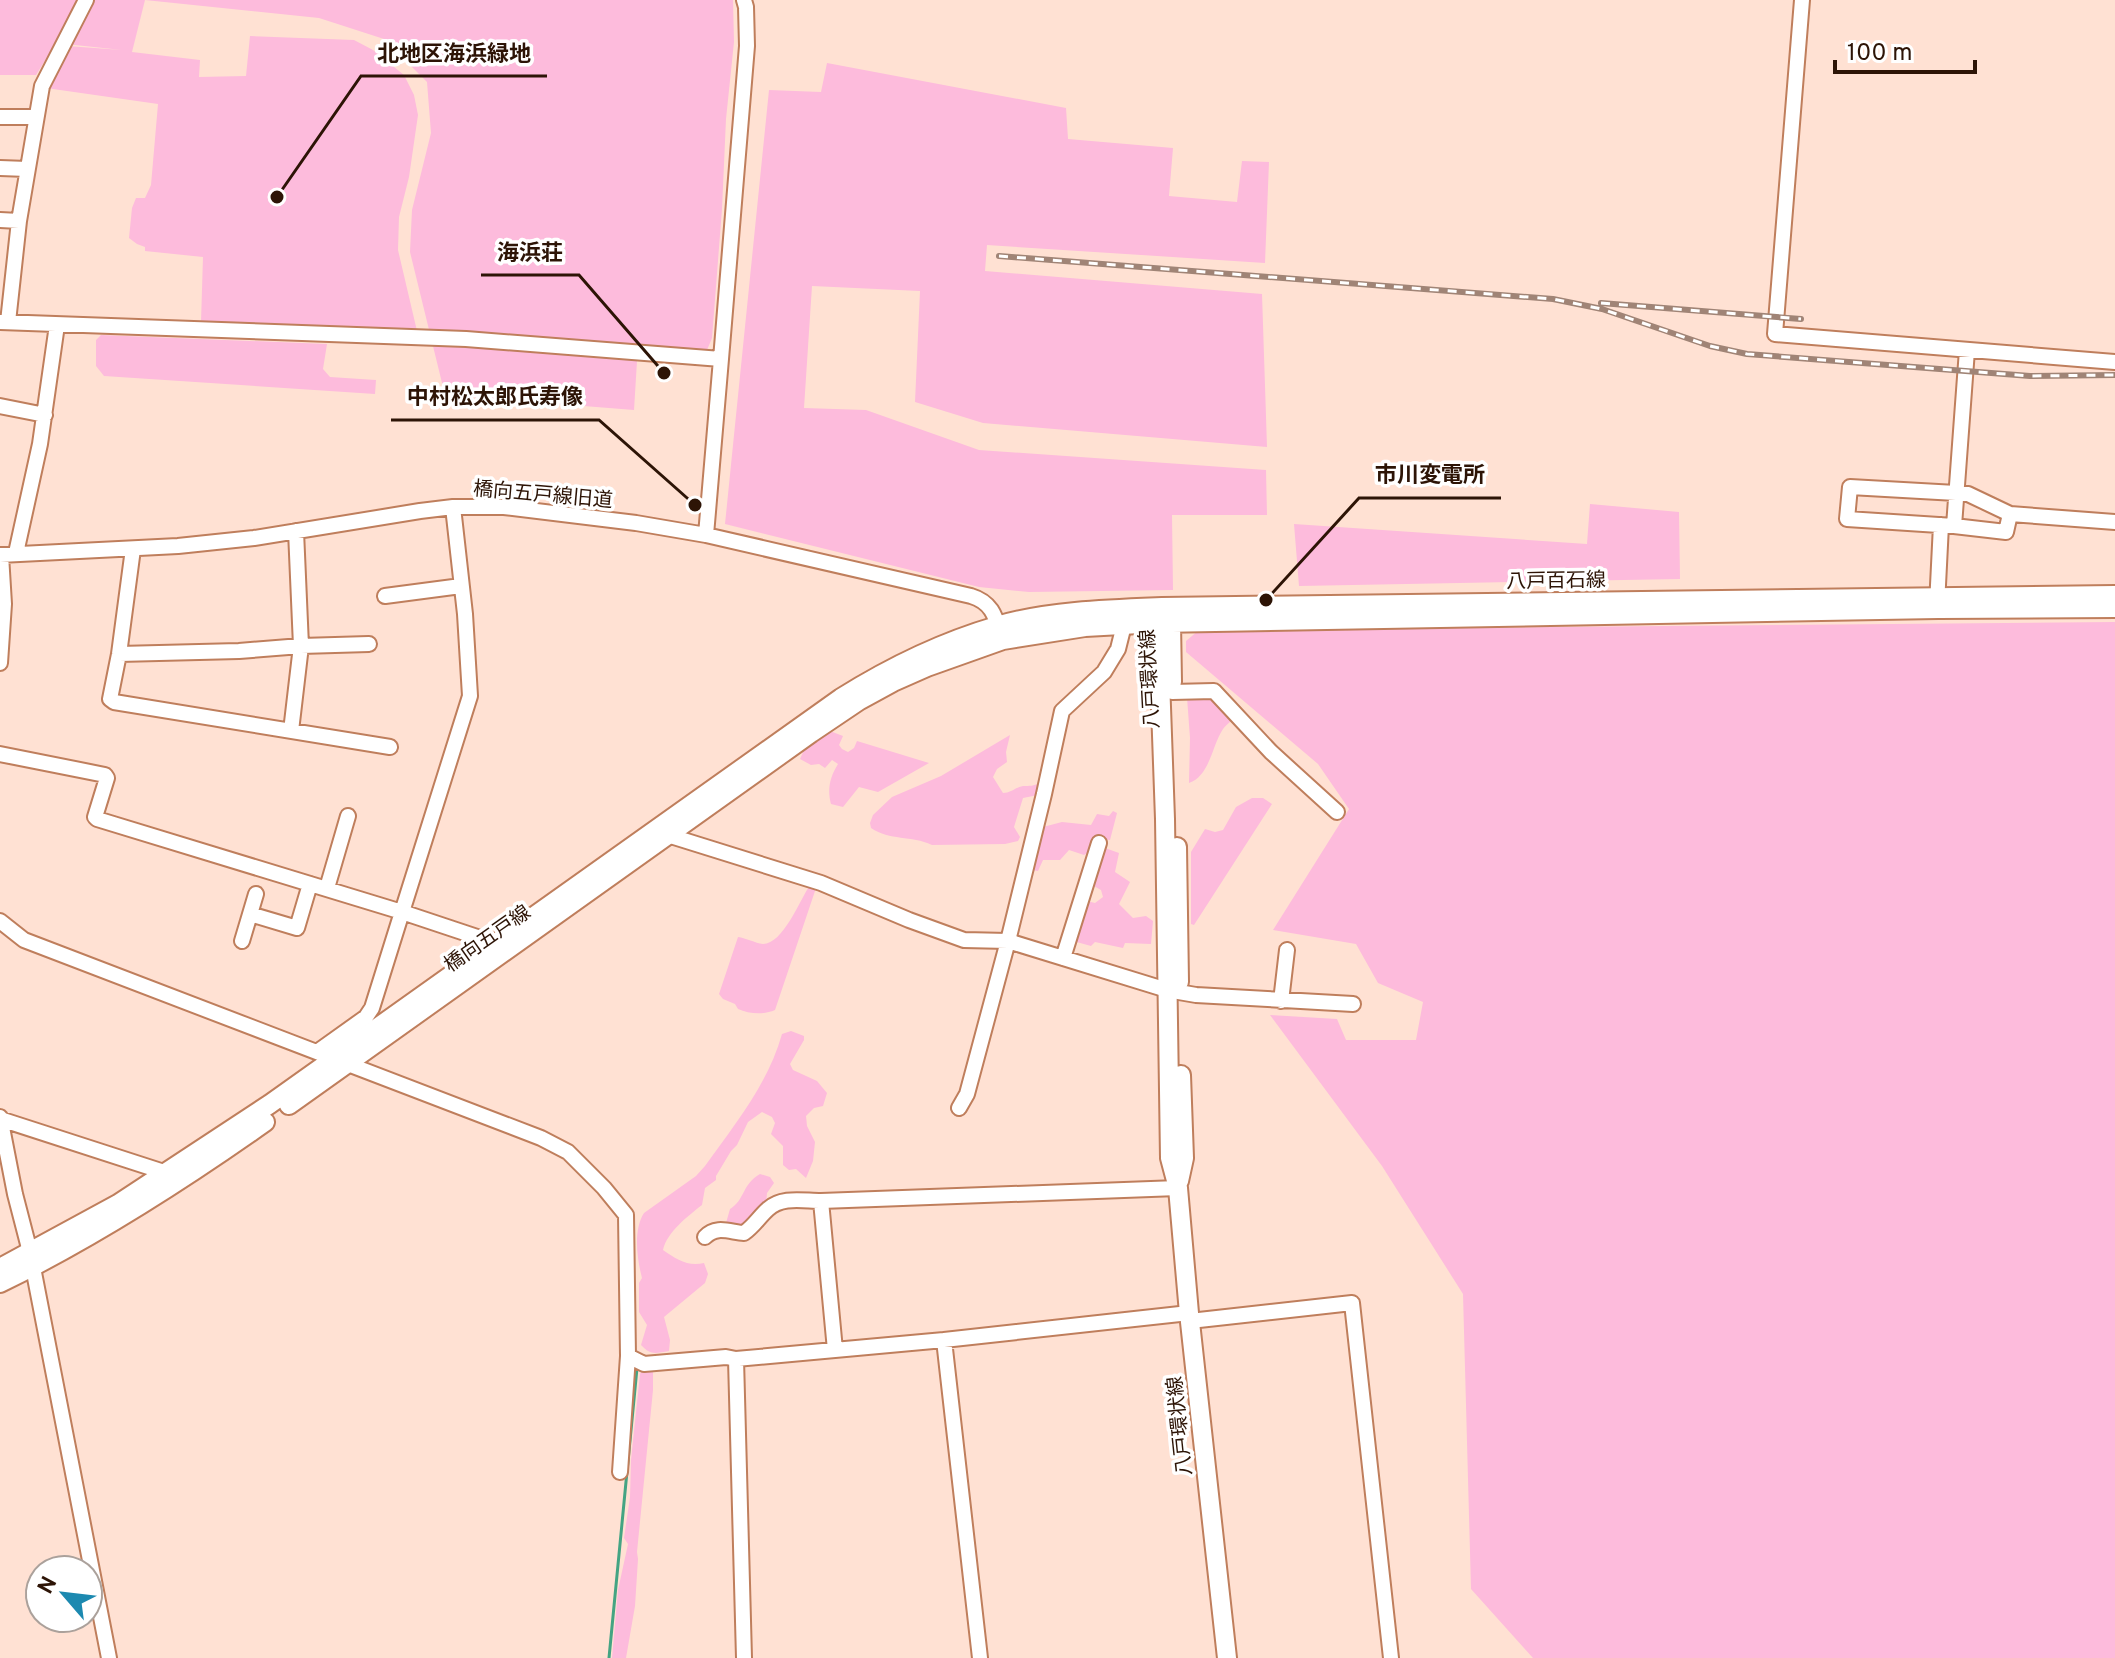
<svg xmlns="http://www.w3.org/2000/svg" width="2115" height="1658" font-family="Overpass,'Noto Sans JP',sans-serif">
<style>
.green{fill:#fdbbdc}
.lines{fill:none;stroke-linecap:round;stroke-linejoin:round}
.stream{stroke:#44a483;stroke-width:3}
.minor-casing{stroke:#bf7e5c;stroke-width:18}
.major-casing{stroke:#bf7e5c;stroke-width:22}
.minor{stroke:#fff;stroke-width:14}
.major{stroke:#fff;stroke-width:18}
.rail-casing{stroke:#a08476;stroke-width:6}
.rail{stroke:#fff;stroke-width:3;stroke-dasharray:9;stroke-linecap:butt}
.labels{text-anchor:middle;stroke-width:7;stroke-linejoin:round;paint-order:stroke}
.street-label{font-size:20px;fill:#2d1406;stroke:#fff}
.leader{fill:none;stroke:#2d1406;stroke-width:3}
.callout-dot{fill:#2d1406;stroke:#fff;stroke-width:3}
.callout-label{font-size:22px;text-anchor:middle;font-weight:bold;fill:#2d1406;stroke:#fff;stroke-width:7;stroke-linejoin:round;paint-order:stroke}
</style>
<rect width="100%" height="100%" fill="#ffe1d3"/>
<path class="green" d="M0 0H733L734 42 726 119 722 209 712 338 707 350 638 345 634 410 470 397 444 391 410 252 412 210 431 133 427 82 384 39 319 18 145 0 132 52 200 60 199 77 246 76 250 36 354 40 373 50 404 75 414 95 418 115 409 177 399 217 398 250 417 331 201 322 203 257 145 251V247L137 244 129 238 132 208 136 198H145L151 185 158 104 46 88 67 46 122 50 56 43 36 75H0Z
M827 63 1066 108 1068 139 1173 148 1169 196 1237 202 1242 161 1269 162 1265 263 987 245 985 271 1262 294 1267 447 983 423 915 402 920 291 812 286 804 408 866 410 979 450 1266 470 1267 515H1172L1173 590 1029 592 979 587 725 524 769 90 821 92Z
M101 335 327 344 323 369 330 377 376 380 375 394 104 376 96 366V340Z
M1590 504 1679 512 1680 579 1299 586 1294 524 1587 544Z
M2115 622V1658H1533L1471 1589 1463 1294 1382 1166 1270 1015 1337 1019 1346 1040H1416L1423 1002 1378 983 1356 944 1273 930 1349 809 1318 764 1186 652V641L1199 630Z
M1212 694 1232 720C1229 723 1225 726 1223 729 1212 745 1210 776 1189 783L1190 738 1187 697Z
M830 731 843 736 839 745 842 749 848 752 854 748 857 741 929 763 878 792 859 787 843 807 831 804C827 789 830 777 838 764L832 760 825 768 819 764 811 765 800 759 804 750Z
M1010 735 1006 752 1007 762 997 769 993 777 1003 793C1011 793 1016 787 1023 786 1030 786 1033 786 1040 783L1038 795 1023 798 1014 827 1020 837 1018 841 1005 844 932 845C911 835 890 841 871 828L870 823 873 815 892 797 941 776Z
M1252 798H1263L1272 804 1194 925 1191 924V852L1205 829 1215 832 1223 830 1236 807Z
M1113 811 1117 813 1110 840 1098 838 1094 849 1084 855 1069 850 1060 860H1043L1038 871 1032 870 1043 827 1062 822 1091 825 1097 814 1109 816Z
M1105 848 1119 853 1115 872 1130 882 1119 904 1133 918 1146 916 1153 921 1151 944 1125 943 1123 948 1095 942 1091 946 1073 941 1087 901 1095 903 1103 897 1101 890 1092 885Z
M810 885 816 888 775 1010C764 1015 749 1014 738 1009L735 1004 723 999 719 994 738 937C746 938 755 943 763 944 783 944 800 900 810 885Z
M791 1031 804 1036V1040L790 1064 793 1070 817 1081 827 1093 823 1106 814 1108 806 1116 807 1126 815 1142 813 1161 806 1178 796 1169 789 1170 783 1165V1146L771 1134 775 1123 772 1117 762 1112 748 1122 737 1145 731 1151 716 1176V1180L705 1188 702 1205C688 1216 667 1232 663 1250 676 1259 688 1267 704 1263L708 1274 705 1283 664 1317 670 1340 669 1351C656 1353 651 1356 641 1345L647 1325 639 1312V1283L642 1278C637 1259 633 1230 644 1213L696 1176 705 1166C735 1124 768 1084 782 1034Z
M760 1174 770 1177 774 1183 767 1193 766 1205 746 1227H730L726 1223 730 1209C745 1200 742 1184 760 1174Z
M653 1368V1390L637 1552 638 1559 635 1606 626 1658H612L618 1590 628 1544 624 1538 630 1497 631 1460 640 1374 643 1369Z"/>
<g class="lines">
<path class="stream" d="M609 1658 637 1368"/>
<defs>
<path id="minor" d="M1802 0 1775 334 2115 362
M0 117H36
M0 168 27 169
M0 220 19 221
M0 322 466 339 721 359 747 46 746 7 744 0
M8 322 19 221 42 86 86 0
M0 406 45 415
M2010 514 2115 522
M1954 526 1847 519 1850 487 1956 493 1968 494 2010 514 2006 532 1954 526 1967 350
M296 531 301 646 369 644
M706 535 721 359
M133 549 119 654 110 699 114 702 390 747
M16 553 40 444 57 325
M0 555 178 546 254 538 420 511 453 507H504L636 523 706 535 971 596C991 602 995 615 1001 634
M385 596 461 586
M1937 605 1941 525
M119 654 239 651 301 646 291 731
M0 663 4 604 1 555
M1172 692 1214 691 1271 752 1337 812
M0 754 105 775 107 778 95 817 97 819 402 912 470 696 465 614 453 507
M661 833 821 883 909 920 964 940 1008 941 1167 990 1196 995 1353 1004
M327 888 348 816
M250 914 297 928 310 884
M0 921 24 940 541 1138 568 1152 604 1188 626 1215 628 1356 644 1364 726 1357 736 1359
M242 941 256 894
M1063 958 1099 843
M1281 1001 1287 950
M317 1052 366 1017 372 1008 402 912 501 945
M959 1108 967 1094 1008 941 1044 794 1062 711 1104 672 1118 649 1124 625
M0 1117 15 1194 30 1252 109 1658
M0 1119 167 1173
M705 1237C716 1225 730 1232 744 1233 754 1226 759 1217 768 1209 782 1196 803 1201 821 1201
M1190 1321 1352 1303 1391 1658
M944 1340 980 1658
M835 1350 821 1201 1178 1188
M620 1472 628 1356
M744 1658 736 1359 944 1340 1189 1313"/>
<path id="major" d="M1161 613 1158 623 1165 819 1170 1158 1178 1188 1189 1313 1227 1658
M1165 613 1171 622 1172 682
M1177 847 1179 982
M289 1105 811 733 860 700 893 682 927 667 1003 640 1085 627 1158 623 1938 609 2115 608
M1179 1181 1184 1158 1181 1075
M0 1268 118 1204 270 1104 841 698C889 668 942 642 997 626 1046 611 1111 609 1162 607L2115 595
M0 1283C93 1238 180 1182 265 1122"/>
</defs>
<use href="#minor" class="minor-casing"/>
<use href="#major" class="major-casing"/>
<use href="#minor" class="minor"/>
<use href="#major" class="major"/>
<defs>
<path id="rail" d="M999 256 1553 299 1602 309 1710 346 1747 354 2030 376 2115 375
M1601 303 1801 319"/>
</defs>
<use href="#rail" class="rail-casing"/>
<use href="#rail" class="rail"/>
</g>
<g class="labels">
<g class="street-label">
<text transform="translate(543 494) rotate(5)" y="7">橋向五戸線旧道</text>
<text transform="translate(1556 580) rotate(-1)" y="7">八戸百石線</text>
<text transform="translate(1149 679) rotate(-93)" y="7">八戸環状線</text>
<text transform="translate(487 938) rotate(-35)" y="7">橋向五戸線</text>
<text transform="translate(1179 1426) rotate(-96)" y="7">八戸環状線</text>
</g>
</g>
<path class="leader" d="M277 197L361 76H547M664 373L579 275H481M695 505L599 420H391M1266 600L1359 498H1501"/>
<g class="callout-dot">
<circle cx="277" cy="197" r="8"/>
<circle cx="664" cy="373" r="8"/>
<circle cx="695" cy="505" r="8"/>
<circle cx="1266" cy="600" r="8"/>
</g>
<g class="callout-label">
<text x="454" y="61">北地区海浜緑地</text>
<text x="530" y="260">海浜荘</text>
<text x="495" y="404">中村松太郎氏寿像</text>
<text x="1430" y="482">市川変電所</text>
</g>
<g transform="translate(64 1594) rotate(298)"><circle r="38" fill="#ffffff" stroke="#aba19b" stroke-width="2"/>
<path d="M0-6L14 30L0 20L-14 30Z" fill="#1c89b0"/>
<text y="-12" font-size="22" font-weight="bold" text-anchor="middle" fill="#2d1406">N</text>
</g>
<path d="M1835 60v12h140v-12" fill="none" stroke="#2d1406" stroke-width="4"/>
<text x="1847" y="60" font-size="24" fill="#2d1406" stroke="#ffffff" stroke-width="6" paint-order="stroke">100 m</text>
</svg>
